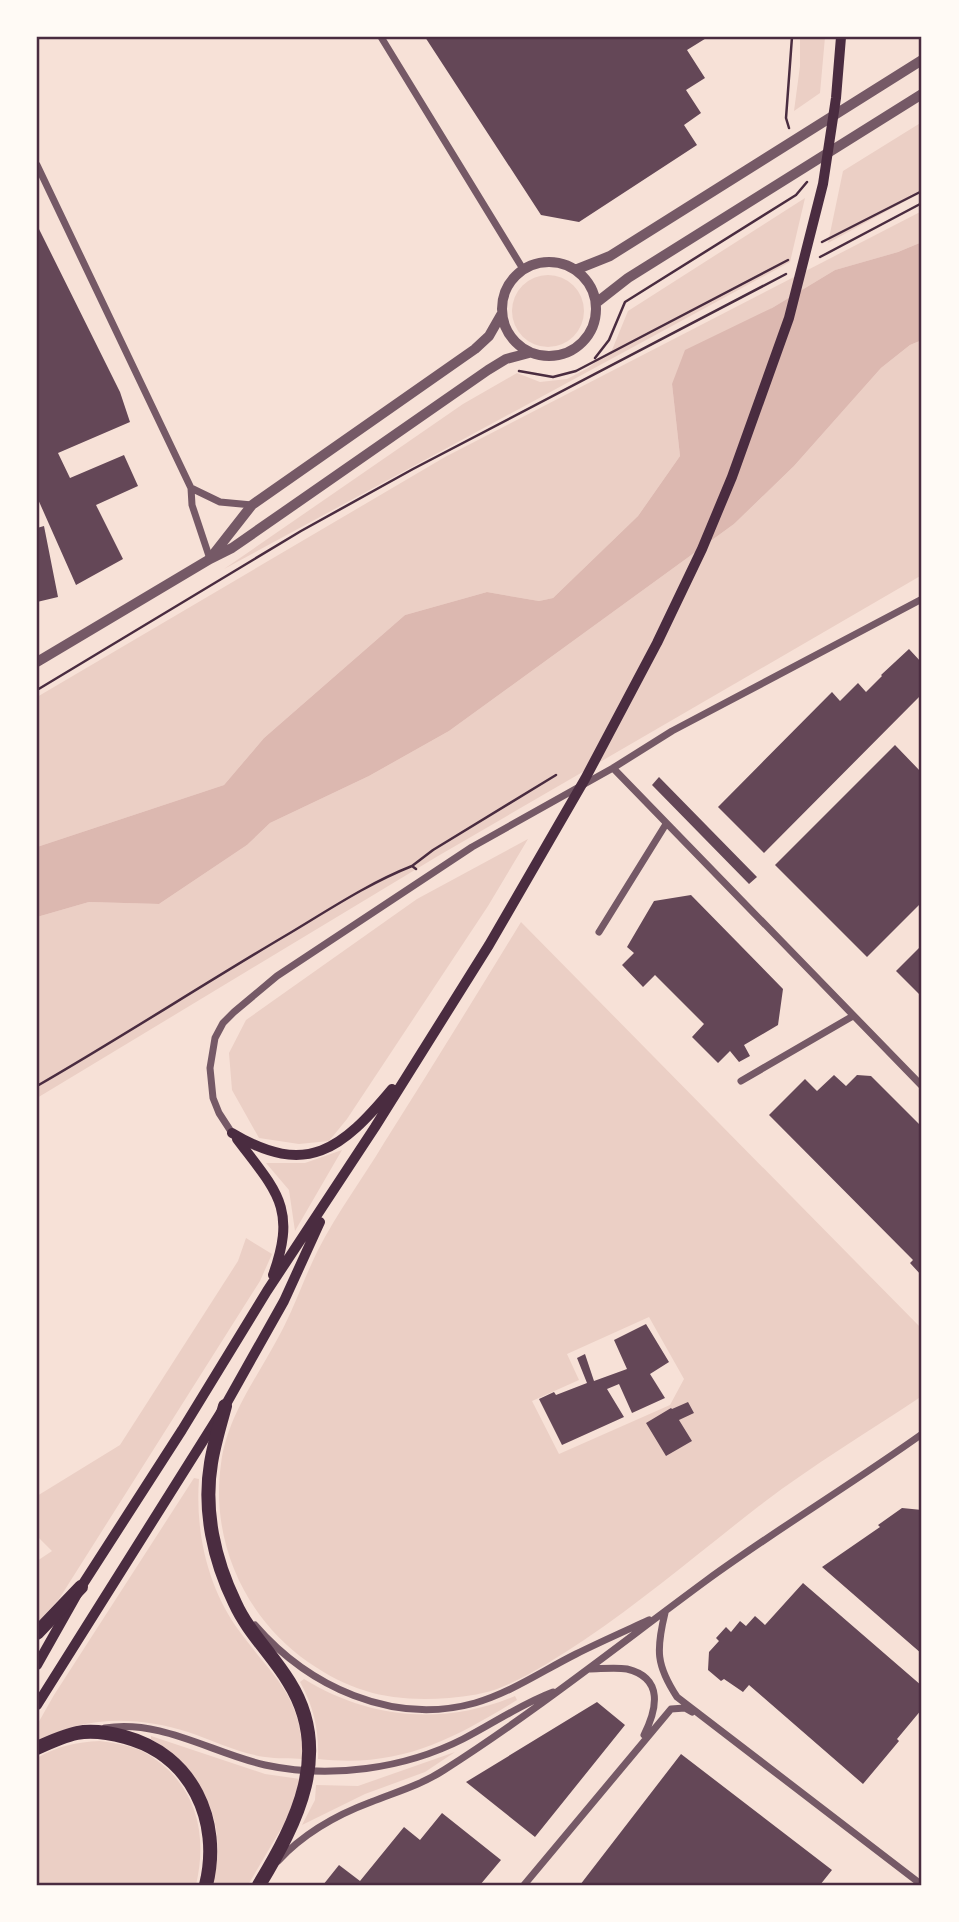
<svg xmlns="http://www.w3.org/2000/svg" width="959" height="1922" font-family="'Asap Condensed',sans-serif">
<style>
.green{fill:#ebcfc5;fill-rule:evenodd}
.water{fill:#dcb8b0}
.building{fill:#644757}
.lines{fill:none;stroke-linecap:round;stroke-linejoin:round}
.path{stroke:#4a2c40;stroke-width:2.5}
.minor{stroke:#755966;stroke-width:7}
.tertiary{stroke:#755966;stroke-width:10}
.secondary{stroke:#4a2c40;stroke-width:10}
.motorway{stroke:#4a2c40;stroke-width:14}
.neatline{fill:none;stroke:#4a2c40;stroke-width:2.5}
</style>
<rect width="100%" height="100%" fill="#f7e1d7"/>
<path class="green" d="M800 37H825L820 93 794 111 800 66Z
M922 122V192L828 243 843 171Z
M805 198 790 262 224 569 463 404 517 373 540 382 567 379 588 368 612 350 628 311Z
M922 211V242L898 252 835 270 772 308 672 384 680 456 638 516 553 598 539 601 487 592 405 615 264 738 224 785 37 847V697L445 457Z
M512 311a36 36 0 1 1 72 0a36 36 0 1 1-72 0Z
M922 340V575L438 856 37 1098V917L89 902 159 904 247 845 270 823 369 776 449 731 734 524 794 466 881 368 910 345Z
M528 839 488 906 347 1119 329 1141 299 1144 259 1138 232 1090 229 1053 246 1020 417 899Z
M521 922 922 1329V1396C868 1432 811 1466 759 1506 701 1551 645 1599 584 1640 558 1657 531 1675 502 1687 485 1694 468 1696 449 1698 394 1702 354 1694 308 1662 245 1618 210 1541 221 1464 227 1416 257 1378 279 1336 294 1309 304 1278 318 1250 337 1213 363 1178 384 1143 430 1070 476 996 521 922ZM649 1317 684 1379 670 1405 559 1454 532 1401 579 1380 567 1354Z
M342 1150 295 1231 289 1190 266 1163H305Z
M246 1238 272 1254 260 1281 59 1599 37 1623V1561L52 1551 37 1536V1496L120 1445 238 1261Z
M194 1478 199 1479C195 1533 208 1589 240 1632 276 1681 301 1694 303 1759 291 1758 277 1759 265 1757 238 1753 214 1741 188 1732 138 1716 84 1715 37 1742V1725L54 1695Z
M304 1679C369 1719 444 1726 515 1696L517 1700C450 1741 399 1768 318 1759 319 1731 314 1707 300 1682Z
M151 1736 265 1774 300 1779 288 1817 248 1885H212C230 1822 203 1774 151 1739Z
M100 1741C114 1743 129 1745 142 1751 194 1779 209 1830 196 1885H37V1758C58 1746 76 1742 100 1741Z
M455 1752 425 1772 365 1794 302 1825 315 1800 316 1785 358 1786Z"/>
<path class="water" d="M922 242V340L910 345 881 368 794 466 734 524 449 731 369 776 270 823 247 845 159 904 89 902 37 917V847L224 785 264 738 405 615 487 592 539 601 553 598 638 516 680 456 672 384 685 350 772 308 835 270 898 252Z"/>
<path class="building" d="M425 37H708L687 50 705 78 686 90 701 113 684 125 697 145 579 222 541 215Z
M37 225 120 392 130 422 58 453 70 478 124 455 138 486 96 505 123 559 76 585 37 497Z
M44 526 58 597 37 602V528Z
M909 649 922 663V694L764 853 718 807 832 692 840 701 858 683 866 692 882 676 881 675Z
M895 745 922 773V902L867 957 775 865Z
M659 777 757 877 749 884 652 785Z
M691 895 783 989 778 1025 744 1045 750 1056 739 1062 730 1051 718 1063 692 1037 704 1024 655 975 643 987 622 965 634 953 627 947 654 901Z
M922 945V997L896 971Z
M834 1075 846 1086 857 1075 871 1076 922 1127V1276L910 1263 913 1260 769 1115 805 1079 817 1091Z
M646 1324 669 1362 650 1374 665 1398 632 1413 619 1384 607 1389 624 1417 562 1445 539 1399 554 1392 556 1395 587 1383 577 1358 585 1354 594 1381 627 1369 614 1340Z
M688 1402 694 1413 679 1420 692 1441 666 1456 646 1423 671 1408 672 1409Z
M902 1508 922 1510V1654L822 1567 880 1527 878 1525Z
M803 1583 922 1686V1709L897 1739 899 1741 863 1784 749 1685 743 1692 724 1679 721 1681 708 1670 709 1652 719 1641 716 1638 726 1627 731 1632 740 1621 746 1626 755 1616 765 1625Z
M597 1702 625 1725 535 1837 466 1782Z
M681 1754 832 1870 820 1885H580Z
M442 1813 501 1860 480 1885H323L339 1865 360 1881 404 1827 420 1840Z"/>
<g class="lines">
<path class="path" d="M789 128 786 118 792 37
M822 242 922 191
M820 257 922 203
M595 358 609 340 625 302 796 195 807 182
M519 371 553 377 576 371 788 260
M37 690 301 531 413 469 786 274
M412 866 433 850 556 775
M37 1086C122 1037 205 983 290 933 330 909 369 883 412 866L416 869"/>
<path class="minor" d="M381 37 523 269
M37 165 191 488 192 505 210 559
M191 488 220 502 252 505
M613 768 922 1086
M599 932 666 824
M741 1081 853 1016
M232 1133 219 1113 213 1098 210 1068 215 1038 223 1023 234 1012 277 976 472 847 613 768 672 731 922 599
M665 1613C656 1650 656 1665 677 1697L922 1885
M255 1625C308 1686 392 1726 475 1703 512 1692 542 1671 576 1654 600 1642 625 1631 649 1620
M588 1669C600 1669 615 1667 627 1669 664 1678 657 1709 644 1735
M105 1728C161 1719 212 1753 265 1765 330 1779 404 1769 463 1739 494 1723 521 1704 553 1692
M278 1861C304 1833 336 1815 371 1802 396 1792 421 1785 444 1770 535 1712 620 1644 707 1580 777 1529 852 1484 922 1434
M524 1885 671 1709 685 1708 692 1712"/>
<path class="tertiary" d="M502 309a47 47 0 1 1 94 0a47 47 0 1 1-94 0Z
M575 270 610 256 922 60
M596 303 628 278 922 94
M212 556 252 505 475 349 489 336 501 315
M37 662 210 559 232 548 488 370 506 359 529 353"/>
<path class="secondary" d="M232 1133C307 1178 342 1149 392 1089
M237 1139C277 1192 297 1208 273 1275
M37 1665 81 1587 182 1430 267 1291 375 1127 489 945 585 779 657 643 702 549 732 477 789 318 823 184 836 98 841 37
M37 1705 225 1406 284 1301 320 1222"/>
<path class="motorway" d="M225 1406C220 1425 214 1444 211 1463 203 1510 214 1560 235 1603 248 1632 272 1654 289 1682 333 1752 297 1822 259 1885
M37 1633 81 1587
M37 1748C50 1742 63 1736 77 1733 92 1730 110 1733 125 1737 192 1755 222 1821 206 1885"/>
</g>
<rect width="959" height="1922" fill="none" stroke="#fffaf5" stroke-width="77"/>
<rect x="38" y="38" width="882" height="1846" class="neatline"/>
</svg>
